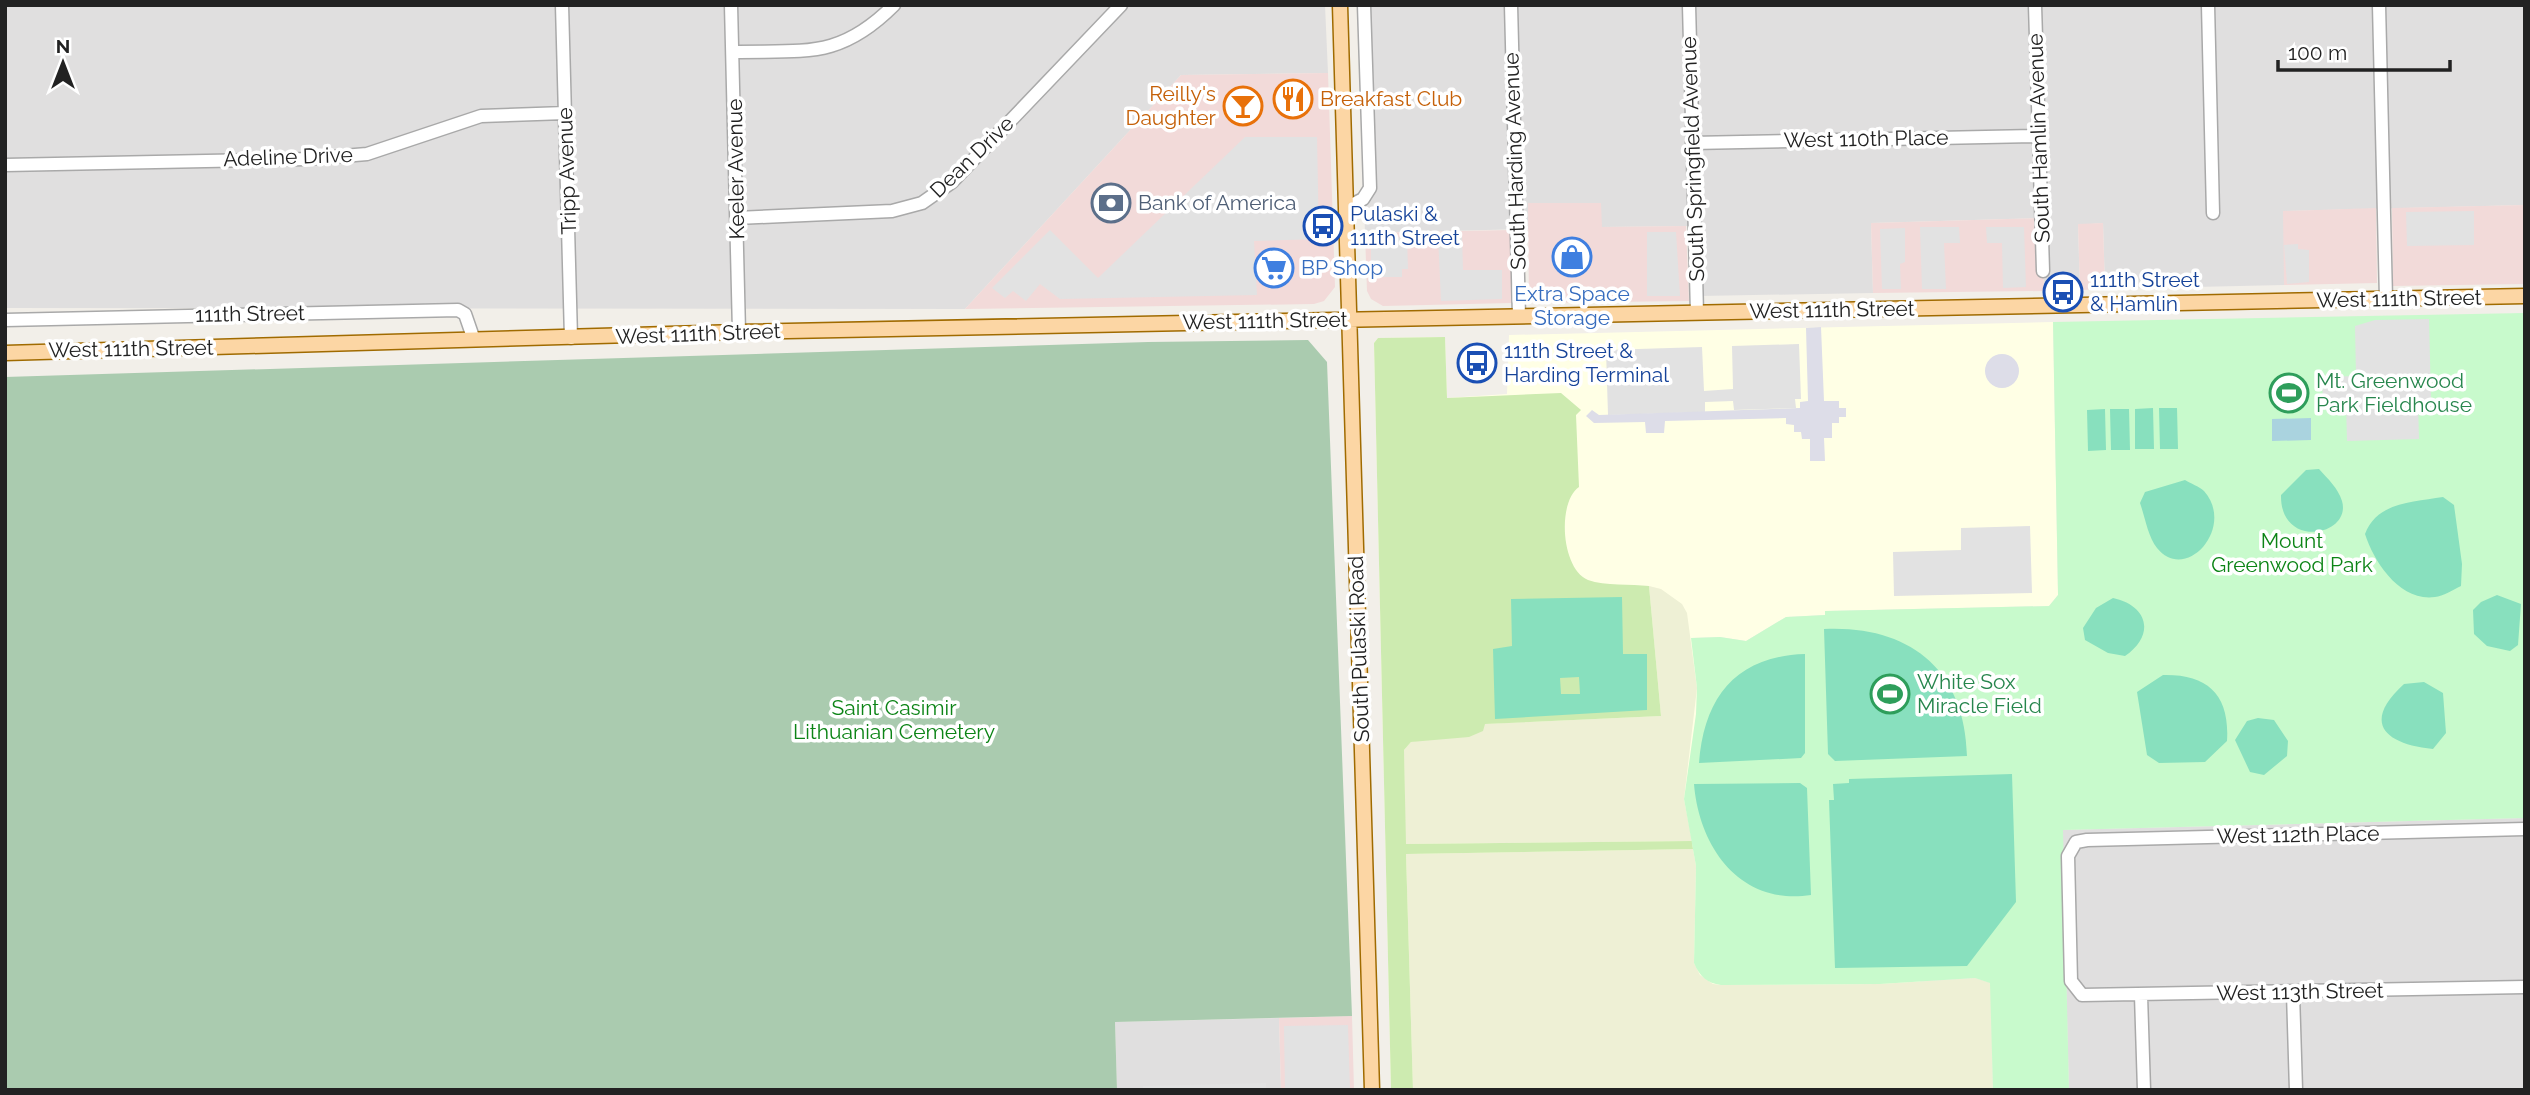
<svg xmlns="http://www.w3.org/2000/svg" width="2530" height="1095" font-family="Raleway,sans-serif">
<style>
.residential{fill:#e0dfdf}
.commercial{fill:#f2dad9}
.education{fill:#ffffe5}
.farmland{fill:#eef0d5}
.grass{fill:#cdebb0}
.cemetery{fill:#aacbaf}
.park{fill:#c8facc}
.pitch{fill:#88e0be;fill-rule:evenodd}
.parking{fill:#e2e2e2}
.plaza{fill:#dddde8}
.water{fill:#aad3df}
.lines{fill:none;stroke-linecap:round;stroke-linejoin:round}
.minor-casing{stroke:#a9a9a9;stroke-width:15}
.major-casing{stroke:#a06b00;stroke-width:17}
.minor{stroke:#fff;stroke-width:12}
.major{stroke:#fcd6a4;stroke-width:14}
.labels{text-anchor:middle;stroke-width:7;stroke-linejoin:round;paint-order:stroke}
.food-label{font-size:21px;fill:#c56008;stroke:#fff;text-anchor:end}
.street-label{font-size:21px;fill:#222;stroke:#fff}
.service-label{font-size:21px;fill:#4e5e75;stroke:#fff;text-anchor:start}
.transit-label{font-size:21px;fill:#164399;stroke:#fff;text-anchor:start}
.shop-label{font-size:21px;fill:#366cbe;stroke:#fff;text-anchor:start}
.leisure-label{font-size:21px;fill:#27864d;stroke:#fff;text-anchor:start}
.park-label{font-size:21px;fill:#0c8416;stroke:#fff}
</style>
<rect width="100%" height="100%" fill="#f2efe9"/>
<path class="residential" d="M5 5H1325L1328 73 1181 75 965 309 5 308Z
M1357 5H2525V205L2284 211V285L2105 289 2103 223 2078 225 2080 290 2044 291 2042 218 1871 223 1873 293 1699 296 1696 226 1601 227V204L1528 203 1529 229 1365 233Z
M2525 818V1090H2069L2062 830Z
M1279 1018 1281 1090H1117L1115 1022Z"/>
<path class="commercial" d="M1328 73 1335 287 1324 301 1314 304 965 309 1181 75Z
M1528 203H1601L1602 227 1686 226 1689 301 1529 303Z
M2525 205V284L2393 286 2392 208Z
M2376 208 2377 283 2284 285 2283 211Z
M2042 218 2044 291 1873 293 1871 223Z
M2103 223 2105 289 2080 290 2078 224Z
M1510 230 1512 303 1383 306 1371 299 1367 291 1365 233Z
M1352 1016 1354 1090H1281L1279 1018Z"/>
<path class="education" d="M2053 322 2058 595 2049 606 1826 611 1825 615 1786 617 1746 641 1720 637 1691 638 1993 1090H1391L1374 343 1378 338 1445 337 1447 398 1507 394 1509 335Z"/>
<path class="farmland" d="M1649 586 1661 589 1682 604 1687 613 1697 688 1684 799 1692 841 1405 844 1404 750 1411 742 1484 724 1661 716Z
M1693 849 1696 866 1694 963 1700 975 1713 984 1721 985 1880 984 1975 978 1991 983 1993 1090H1413L1406 854Z"/>
<path class="grass" d="M1445 337 1447 398 1561 393 1581 410 1576 415 1579 487C1557 502 1561 569 1588 580 1605 586 1631 584 1649 586L1661 716 1485 724 1483 731 1469 737 1411 742 1404 750 1406 844 1692 841 1693 849 1406 854 1413 1090H1391L1374 343 1378 338Z"/>
<path class="cemetery" d="M1308 340 1327 362 1352 1016 1115 1022 1117 1090H5V377L1148 342Z"/>
<path class="park" d="M2525 313V818L2063 830 2069 1090H1993L1990 983 1975 978 1880 984 1721 985C1707 983 1700 977 1694 963L1696 866 1684 799 1696 714 1697 688 1691 638 1720 637 1746 641 1786 617 1825 615V611L2049 606 2058 595 2053 322Z"/>
<path class="pitch" d="M2153 408 2154 449H2135V409Z
M2159 408H2177L2178 449H2160Z
M2105 409 2106 450 2088 451 2087 410Z
M2110 409H2129L2130 450H2111Z
M2319 469C2328 479 2338 488 2342 501 2352 536 2280 550 2281 495L2306 470Z
M2185 480C2190 483 2200 487 2204 491 2236 527 2186 584 2157 548 2148 537 2145 517 2140 503L2145 492Z
M2443 497 2454 505 2462 564 2461 586C2453 590 2443 596 2435 597 2400 602 2374 562 2365 534 2377 502 2413 502 2443 497Z
M2497 595 2521 604 2518 645 2510 651 2487 646 2474 634 2473 610 2481 602Z
M1622 597 1623 654H1647V710L1495 719 1493 649 1512 646 1511 599ZM1579 677 1580 694H1561L1560 678Z
M2113 598C2149 606 2155 635 2125 656L2108 653 2085 640 2083 628 2096 608Z
M1824 629C1909 625 1965 669 1967 756L1835 761 1828 754Z
M1805 654V753L1801 758 1699 763C1704 697 1736 656 1805 654Z
M2163 675C2208 674 2230 695 2227 741L2205 762 2159 763 2147 755 2137 692Z
M2424 682 2443 693 2446 733 2433 749C2385 744 2361 723 2404 684Z
M2258 718 2274 720 2288 741 2287 756 2264 775 2250 772 2235 740 2247 721Z
M2012 774 2016 902 1967 966 1835 968 1829 800H1834L1833 784 1849 783V779Z
M1800 783 1807 788 1811 895C1740 906 1699 847 1694 784Z"/>
<path class="parking" d="M1245 137H1317L1319 239 1254 241 1257 295 1060 299 1040 284 1026 301 1013 291 1005 298 992 288 1050 230 1098 278Z
M2474 211V245L2407 246 2406 212Z
M1920 227H1959L1960 243H1944L1946 289H1922Z
M1986 227H2024L2026 287 2003 288 2002 243H1987Z
M1905 228V262L1900 264 1901 289H1882L1880 229Z
M1647 232H1676L1680 296H1647Z
M1438 236H1462L1463 270H1502V299L1441 301Z
M1407 237 1408 269H1402V277H1371V238Z
M2298 244V249L2309 250V282L2287 284 2284 245Z
M2429 319 2431 400 2418 401 2419 439 2347 441 2346 404H2323L2322 377 2356 376 2355 326 2375 320Z
M1799 344 1801 399H1795L1796 408 1734 410 1733 401 1705 402V412L1608 415 1606 350 1702 347 1704 391 1733 389 1732 346Z
M2030 526 2032 593 1894 596 1893 552 1961 550V528Z
M1348 1025 1350 1090H1285L1284 1026Z
M1266 1083V1090H1143V1086Z"/>
<path class="plaza" d="M1821 327 1824 401H1839V408H1846V417H1839V423H1832V438H1824L1825 461H1810V439H1802L1801 432H1794V425L1786 424V418L1665 421 1664 433H1646L1645 422 1594 423 1586 416 1592 410 1599 415 1800 408V402L1808 401 1806 328Z
M1985 371a17 17 0 1 1 34 0a17 17 0 1 1-34 0Z"/>
<path class="water" d="M2311 418V440L2272 441V419Z"/>
<g class="lines">
<defs>
<path id="minor" d="M562 5 571 338
M731 5 739 332
M1511 5 1519 316
M1689 5 1697 313
M2035 5 2043 271
M2208 5 2213 213
M2379 5 2386 299
M733 52C805 50 839 60 894 5
M1692 143 2039 136
M5 165 307 159 367 154 481 116 565 113
M1346 208 1363 199 1370 188 1364 5
M737 218 892 211 922 203 952 182 1121 5
M5 320 458 310 465 314 474 340
M2525 829 2087 840 2076 842 2068 856 2071 981 2082 995 2525 987
M2293 993 2296 1090
M2141 995 2144 1090"/>
<path id="major" d="M1340 5 1372 1090
M5 353 739 332 2525 296"/>
</defs>
<use href="#minor" class="minor-casing"/>
<use href="#major" class="major-casing"/>
<use href="#minor" class="minor"/>
<use href="#major" class="major"/>
</g>
<defs>
<symbol id="restaurant-ring" viewBox="-11 -11 22 22"><circle r="9.5" fill="#fff" stroke="#e8710a" stroke-width="1.5"/><path d="M-5-6h1v4h1v-4h1v4h1v-4h1v5L-1.5 .5V6h-2V.5L-5-1ZM5-6V6H3V1.5H1.5Q1.5-4 5-6Z" fill="#e8710a"/></symbol>
<symbol id="bar-ring" viewBox="-11 -11 22 22"><circle r="9.5" fill="#fff" stroke="#e8710a" stroke-width="1.5"/><path d="M-6-5H6L.8 .8V4.5H3.5V6h-7V4.5H-.8V.8Z" fill="#e8710a"/></symbol>
<symbol id="bank-ring" viewBox="-11 -11 22 22"><circle r="9.5" fill="#fff" stroke="#5c6f8a" stroke-width="1.5"/><path d="M-6-4H6V4H-6ZM0-2.3a2.3 2.3 0 1 0 0 4.6a2.3 2.3 0 1 0 0-4.6Z" fill="#5c6f8a"/></symbol>
<symbol id="bus-ring" viewBox="-11 -11 22 22"><circle r="9.5" fill="#fff" stroke="#1a4fb4" stroke-width="1.5"/><path d="M-5-6H5V4H4V6H2V4H-2V6H-4V4H-5ZM-3.5-4V0h7V-4ZM-3.5 1.2v1.5H-2V1.2ZM2 1.2v1.5H3.5V1.2Z" fill="#1a4fb4"/></symbol>
<symbol id="shop-ring" viewBox="-11 -11 22 22"><circle r="9.5" fill="#fff" stroke="#3f7fe0" stroke-width="1.5"/><path d="M-5-2.5h2.3a2.7 3.5 0 0 1 5.4 0H5L5.5 6h-11ZM-1.5-2.5h3a1.5 2.3 0 0 0-3 0Z" fill="#3f7fe0"/></symbol>
<symbol id="supermarket-ring" viewBox="-11 -11 22 22"><circle r="9.5" fill="#fff" stroke="#3f7fe0" stroke-width="1.5"/><path d="M-6-5.5h2.5l.6 2H6L4.5 2H-2.5L-4.4-4H-6ZM-1.5 3.2a1.3 1.3 0 1 0 .1 0ZM3 3.2a1.3 1.3 0 1 0 .1 0Z" fill="#3f7fe0"/></symbol>
<symbol id="stadium-ring" viewBox="-11 -11 22 22"><circle r="9.5" fill="#fff" stroke="#2e9e5b" stroke-width="1.5"/><path d="M0-5a6.5 5 0 1 0 0 10a6.5 5 0 1 0 0-10ZM-3.5-1.8h7v3.6h-7Z" fill="#2e9e5b"/></symbol>
</defs>
<g fill-rule="evenodd">
<use href="#restaurant-ring" x="1271" y="77" width="44" height="44"/>
<use href="#bar-ring" x="1221" y="84" width="44" height="44"/>
<use href="#bank-ring" x="1089" y="181" width="44" height="44"/>
<use href="#bus-ring" x="1301" y="204" width="44" height="44"/>
<use href="#shop-ring" x="1550" y="235" width="44" height="44"/>
<use href="#supermarket-ring" x="1252" y="246" width="44" height="44"/>
<use href="#bus-ring" x="2041" y="270" width="44" height="44"/>
<use href="#bus-ring" x="1455" y="341" width="44" height="44"/>
<use href="#stadium-ring" x="2267" y="371" width="44" height="44"/>
<use href="#stadium-ring" x="1868" y="672" width="44" height="44"/>
</g>
<g class="labels">
<g class="food-label">
<text x="1216" y="101">Reilly's<tspan x="1216" dy="24">Daughter</tspan></text>
<text x="1320" y="106" text-anchor="start">Breakfast Club</text>
</g>
<g class="street-label">
<text transform="translate(2039 138) rotate(-92)" y="7">South Hamlin Avenue</text>
<text transform="translate(1866 139) rotate(-1)" y="7">West 110th Place</text>
<text transform="translate(288 157) rotate(-2)" y="7">Adeline Drive</text>
<text transform="translate(972 157) rotate(-44)" y="7">Dean Drive</text>
<text transform="translate(1693 159) rotate(-92)" y="7">South Springfield Avenue</text>
<text transform="translate(1515 161) rotate(-92)" y="7">South Harding Avenue</text>
<text transform="translate(736 169) rotate(-91)" y="7">Keeler Avenue</text>
<text transform="translate(567 171) rotate(-92)" y="7">Tripp Avenue</text>
<text transform="translate(2399 299) rotate(-1)" y="7">West 111th Street</text>
<text transform="translate(1832 310) rotate(-1)" y="7">West 111th Street</text>
<text transform="translate(250 314) rotate(-1)" y="7">111th Street</text>
<text transform="translate(1265 321) rotate(-1)" y="7">West 111th Street</text>
<text transform="translate(698 334) rotate(-2)" y="7">West 111th Street</text>
<text transform="translate(131 349) rotate(-1)" y="7">West 111th Street</text>
<text transform="translate(1359 649) rotate(-92)" y="7">South Pulaski Road</text>
<text transform="translate(2298 835) rotate(-1)" y="7">West 112th Place</text>
<text transform="translate(2300 992) rotate(-1)" y="7">West 113th Street</text>
</g>
<g class="service-label">
<text x="1138" y="210">Bank of America</text>
</g>
<g class="transit-label">
<text x="1350" y="221">Pulaski &amp;<tspan x="1350" dy="24">111th Street</tspan></text>
<text x="2090" y="287">111th Street<tspan x="2090" dy="24">&amp; Hamlin</tspan></text>
<text x="1504" y="358">111th Street &amp;<tspan x="1504" dy="24">Harding Terminal</tspan></text>
</g>
<g class="shop-label">
<text x="1301" y="275">BP Shop</text>
<text x="1572" y="301" text-anchor="middle">Extra Space<tspan x="1572" dy="24">Storage</tspan></text>
</g>
<g class="leisure-label">
<text x="2316" y="388">Mt. Greenwood<tspan x="2316" dy="24">Park Fieldhouse</tspan></text>
<text x="1917" y="689">White Sox<tspan x="1917" dy="24">Miracle Field</tspan></text>
</g>
<g class="park-label">
<text x="2292" y="548">Mount<tspan x="2292" dy="24">Greenwood Park</tspan></text>
<text x="894" y="715">Saint Casimir<tspan x="894" dy="24">Lithuanian Cemetery</tspan></text>
</g>
</g>
<rect width="2530" height="1095" fill="none" stroke="#222222" stroke-width="14"/>
<g transform="translate(63 63)" stroke="#ffffff" stroke-width="5" paint-order="stroke">
<path d="M0-5L12 26L0 18L-12 26Z" fill="#222222"/>
<text y="-10" font-size="19" font-weight="bold" text-anchor="middle" fill="#222222">N</text>
</g>
<path d="M2278 60v10h172v-10" fill="none" stroke="#222222" stroke-width="3.5"/>
<text x="2288" y="60" font-size="21" fill="#222222" stroke="#ffffff" stroke-width="5" paint-order="stroke">100 m</text>
</svg>
